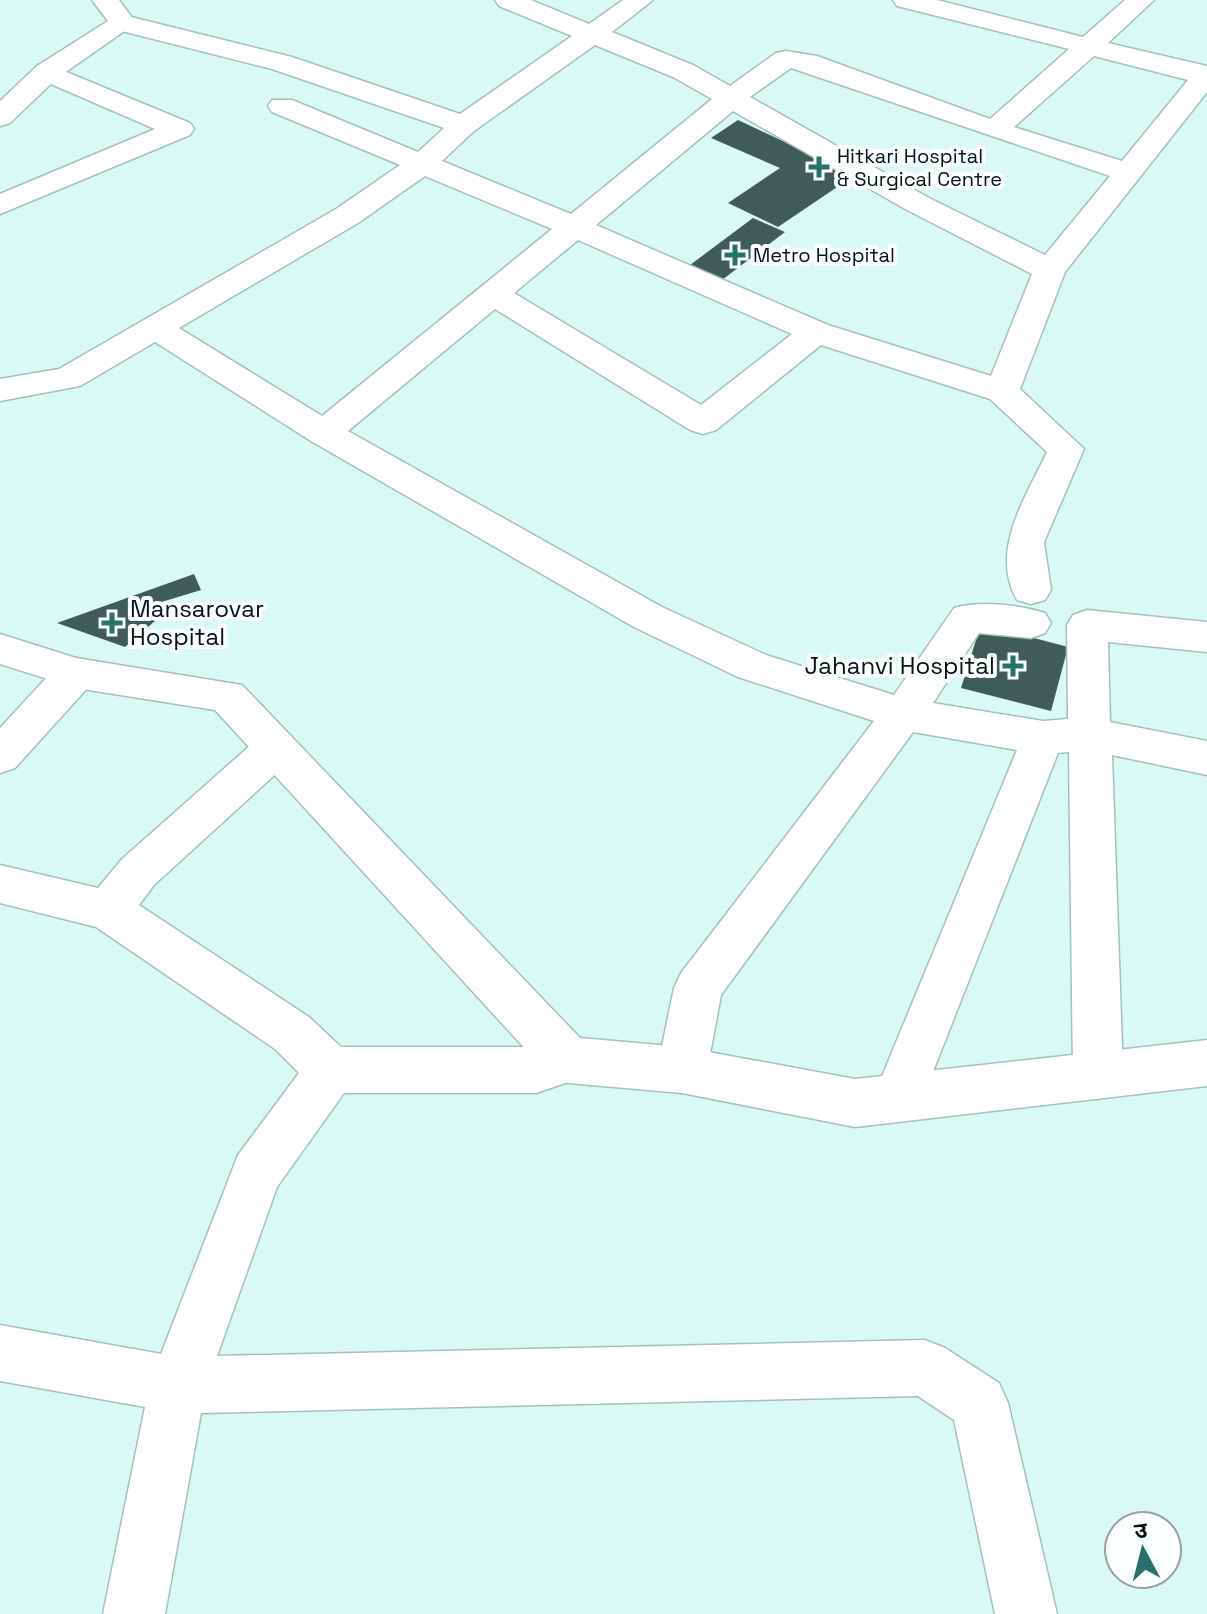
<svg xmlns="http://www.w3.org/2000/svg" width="1207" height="1614" font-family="'Space Grotesk','Noto Sans Devanagari',sans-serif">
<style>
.building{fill:#415b58}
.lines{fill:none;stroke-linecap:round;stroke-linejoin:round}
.street-casing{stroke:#a4c0bd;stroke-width:3}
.secondary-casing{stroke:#a4c0bd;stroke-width:3}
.street{fill:#fff;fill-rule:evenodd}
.secondary{fill:#fff;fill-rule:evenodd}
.poi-dot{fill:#27716b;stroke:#f9fffe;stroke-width:3}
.labels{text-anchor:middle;stroke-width:8;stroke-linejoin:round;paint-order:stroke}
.far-poi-label{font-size:20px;fill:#071110;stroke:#f9fffe;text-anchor:start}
.poi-label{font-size:24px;fill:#071110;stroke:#f9fffe;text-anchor:start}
</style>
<rect width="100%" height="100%" fill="#daf8f4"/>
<path class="building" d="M738 120 855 175 778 227 728 203 780 168 711 138Z
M753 218 785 232 718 283 686 268Z
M194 574 201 590 155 604 163 614 125 647 57 623Z
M981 624 1068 647 1051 711 961 688Z"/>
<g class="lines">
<defs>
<path id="street" d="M495 0H531L589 24 623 0H653L612 32 693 65 730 86 776 53 786 51 817 56 990 119 1069 49 897 6 893 0H937L1083 37 1125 0H1154L1108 43 1207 66V92L1065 272 1020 389 1084 449 1044 542 1051 590 1045 600 1031 604 1017 600C989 551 1026 497 1047 452L990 399 821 345 716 430 703 434 690 430 495 309 348 431 662 607 766 655 894 695 954 608C981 600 1019 605 1045 613L1051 623 1045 633 1031 638 979 633 933 703 1043 721 1068 719 1067 625 1073 615 1087 610 1207 622V652L1108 642 1110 722 1207 741V775L1112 755 1123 1076 1116 1092 1098 1099 1080 1092 1073 1076 1069 752 1058 753 916 1115 898 1121 880 1115 873 1098 1017 750 913 732 721 995 707 1070 700 1086 682 1093 664 1086 657 1070 674 988 681 973 874 721 738 677 634 627 311 441 155 342 80 386 0 401V379L59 369 336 209 400 165 272 112 268 106 272 100H292L418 152 444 128 272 69 114 29 110 23 114 17 123 15 292 57 460 114 572 36 499 6ZM595 45 673 77 712 99 571 214 442 161 474 131ZM1094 56 1188 80 1122 161 1014 127ZM791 68 1110 176 1045 255 929 198 750 97ZM733 111 907 210 1032 274 991 376 828 325 596 225ZM425 176 552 229 322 416 179 328 358 223ZM578 240 792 334 701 405 514 293Z
M47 64 190 123 194 129 190 135 0 214V194L155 129 37 78 33 72 37 66Z
M76 658 91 662 97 673 91 684 15 768 0 773V728L61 662Z
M276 731 291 736 297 748 291 760 154 885 139 905 309 1017 341 1047H536L568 1037 586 1044 593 1060 586 1076 536 1093H344L277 1187 217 1356 925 1340 945 1348 999 1383 1008 1403 1057 1614H995L954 1420 918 1396 201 1413 165 1614H103L145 1407 0 1381V1325L161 1354 238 1155 299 1073 275 1049 96 927 0 903V865L98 888 122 859 261 736Z"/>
<path id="secondary" d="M92 0H119L136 23 57 78 10 123 0 126V101L37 66 108 21Z
M0 634 76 658 242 685 580 1038 682 1047 855 1079 1207 1040V1086L855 1127 682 1093 568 1083 550 1076 215 710 76 688 0 664Z"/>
</defs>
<use href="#street" class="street-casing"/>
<use href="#secondary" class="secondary-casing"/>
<use href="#street" class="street"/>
<use href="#secondary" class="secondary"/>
</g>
<g class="poi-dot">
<path d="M815 155h8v8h8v8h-8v8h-8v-8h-8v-8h8z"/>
<path d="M731 243h8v8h8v8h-8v8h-8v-8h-8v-8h8z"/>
<path d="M108 611h8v8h8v8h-8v8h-8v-8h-8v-8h8z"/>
<path d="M1009 654h8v8h8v8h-8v8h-8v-8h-8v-8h8z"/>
</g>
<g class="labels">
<g class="far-poi-label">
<text x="837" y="163">Hitkari Hospital<tspan x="837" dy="23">&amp; Surgical Centre</tspan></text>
<text x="753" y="262">Metro Hospital</text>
</g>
<g class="poi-label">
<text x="130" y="617">Mansarovar<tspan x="130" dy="28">Hospital</tspan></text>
<text x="995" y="674" text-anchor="end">Jahanvi Hospital</text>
</g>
</g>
<g transform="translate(1143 1550) rotate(353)"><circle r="38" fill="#f9fffe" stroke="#98a09f" stroke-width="2"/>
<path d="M0-6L14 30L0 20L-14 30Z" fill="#27716b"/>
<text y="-12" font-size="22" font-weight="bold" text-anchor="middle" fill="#071110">उ</text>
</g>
</svg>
